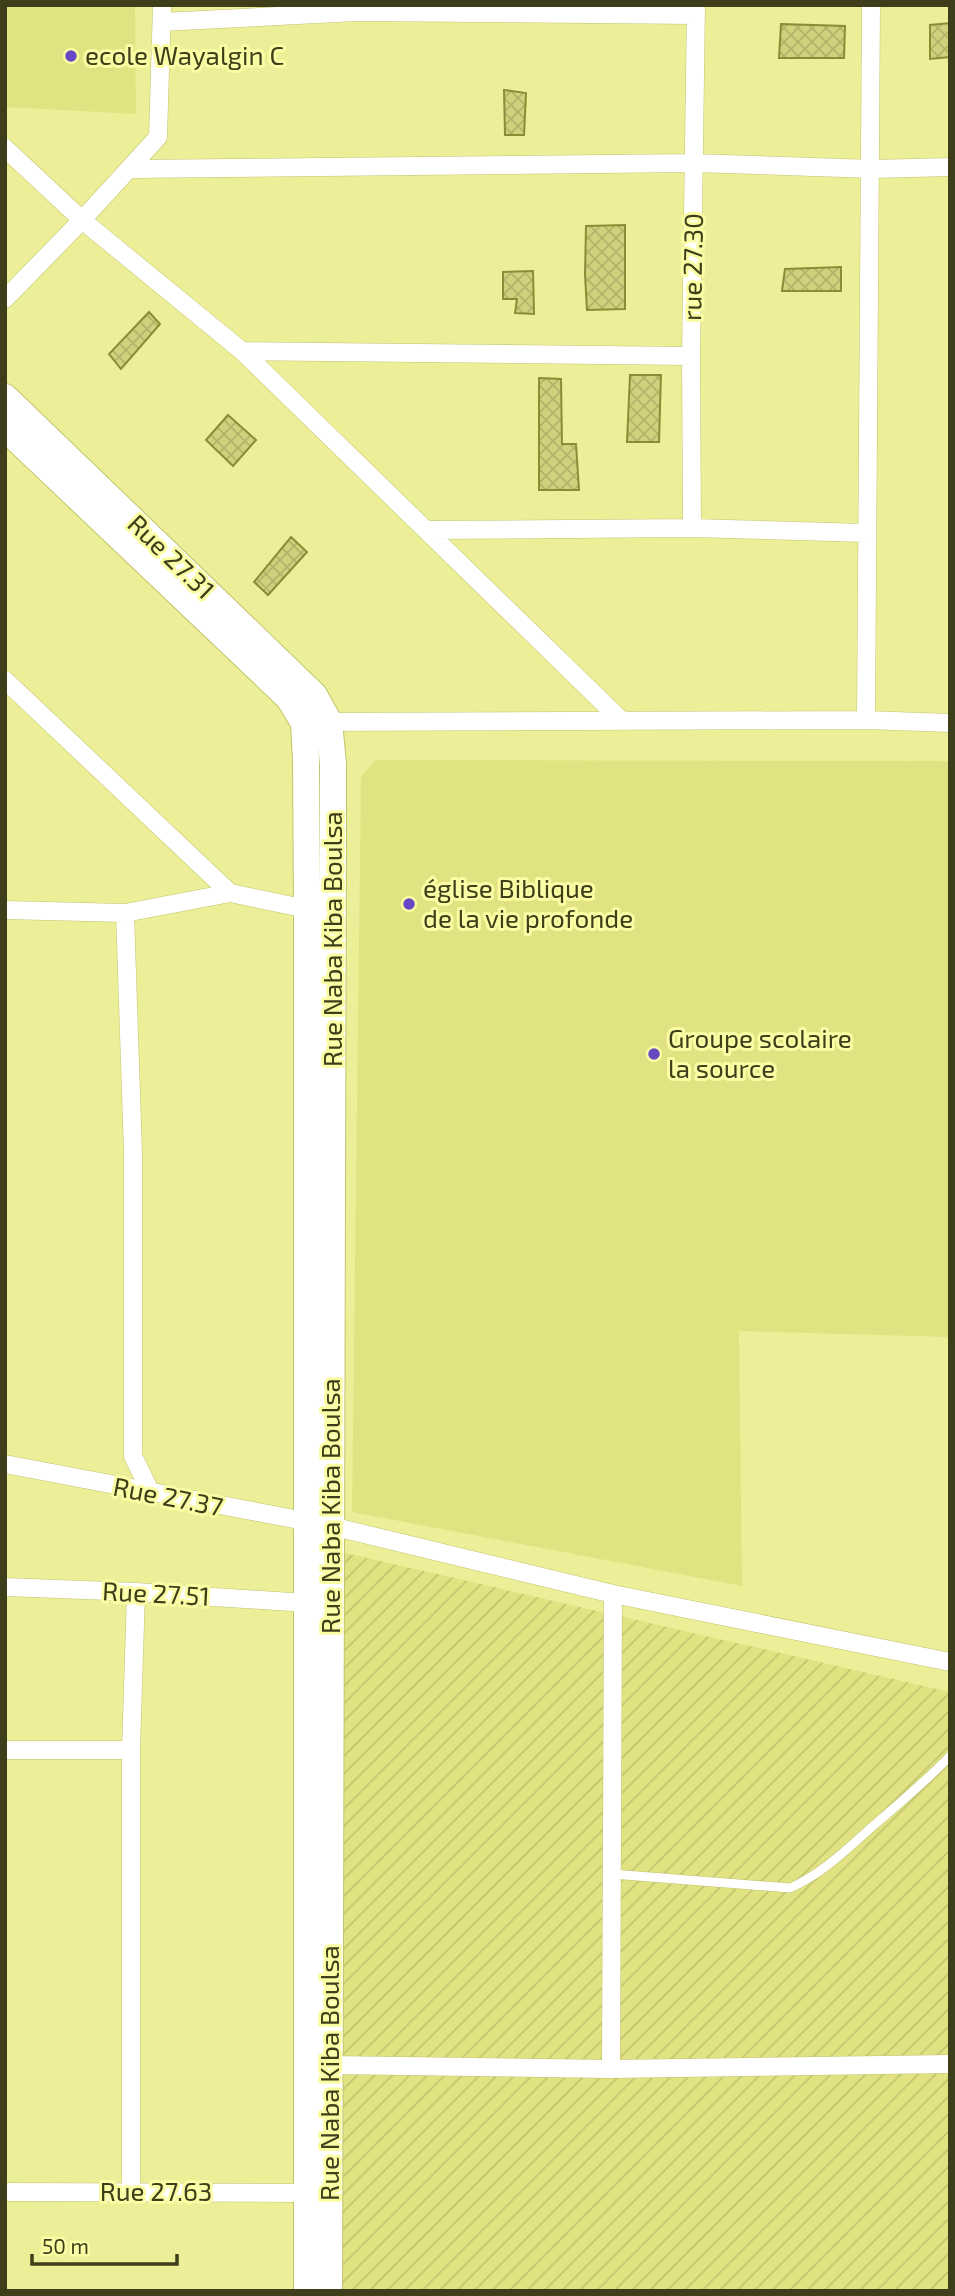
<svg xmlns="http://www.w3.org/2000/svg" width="955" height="2296" font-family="'Exo 2',sans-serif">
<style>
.built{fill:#e1e382}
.industrial{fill:url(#industrial-furrows)}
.building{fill:url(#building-cross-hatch);stroke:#8c8c35;stroke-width:2}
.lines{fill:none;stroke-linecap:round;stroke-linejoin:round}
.lane-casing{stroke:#c3c46e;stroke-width:10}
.street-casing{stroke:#c3c46e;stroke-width:19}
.secondary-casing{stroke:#c3c46e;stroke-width:28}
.lane{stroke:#fff;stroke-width:9}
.street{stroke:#fff;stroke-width:18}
.secondary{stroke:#fff;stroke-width:26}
.poi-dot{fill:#6649c2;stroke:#fbfda5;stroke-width:2.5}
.labels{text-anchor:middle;stroke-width:6;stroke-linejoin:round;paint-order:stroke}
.poi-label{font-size:26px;fill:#3e3e1a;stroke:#fbfda5;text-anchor:start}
.street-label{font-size:26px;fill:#3e3e1a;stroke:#fbfda5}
</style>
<defs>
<pattern id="industrial-furrows" width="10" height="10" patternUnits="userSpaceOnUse" patternTransform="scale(1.75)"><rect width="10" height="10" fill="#e1e382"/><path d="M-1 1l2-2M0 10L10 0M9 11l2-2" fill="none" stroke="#c2c470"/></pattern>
<pattern id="building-cross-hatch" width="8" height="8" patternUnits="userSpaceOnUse" patternTransform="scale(1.75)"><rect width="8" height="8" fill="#d0d17b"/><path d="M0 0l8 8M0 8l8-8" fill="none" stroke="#b4b46a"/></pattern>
</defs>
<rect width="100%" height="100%" fill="#edef98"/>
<path class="built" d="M5 5H135L136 114 5 107Z
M376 760 950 761V1337L739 1331 742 1586 352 1512 361 777Z"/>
<path class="industrial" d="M341 1552 950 1692V2291H336Z"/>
<path class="building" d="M950 23V57L930 59V25Z
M781 24 845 26 844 58H779Z
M504 90 526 93 524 135H505Z
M625 225V309L587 310 585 275 586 226Z
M841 267V291H782L785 269Z
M533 271 534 314 515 313 517 299H503V272Z
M149 312 160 324 121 369 109 354Z
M630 375H661L659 442H627Z
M539 378 561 379 562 444H576L579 490H539Z
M228 415 256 440 233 466 206 440Z
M291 537 307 552 268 595 254 582Z"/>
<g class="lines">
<defs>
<path id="lane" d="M612 1874 790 1888C822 1874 847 1849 873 1826 900 1803 926 1781 950 1756"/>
<path id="street" d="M162 22 356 12 696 15
M5 148 82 220 242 351 622 721
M131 169 694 163 872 169 950 167
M5 299 82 220 158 137 162 5
M242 351 691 356
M692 528 691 356 696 5
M428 530 692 528 866 533
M5 680 230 893
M866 720 871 5
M318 722 866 720 950 723
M5 910 125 913 230 893 307 909
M125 913 133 1153V1456L151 1493
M5 1464 331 1526 613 1594 950 1662
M5 1587 136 1592 307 1603
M5 1750H131
M330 2065 611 2069 950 2064
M611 2069 613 1594
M5 2192 307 2193
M131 2192V1750L136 1592"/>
<path id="secondary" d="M5 397 314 695 329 722 333 764V832L329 2291
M5 428 289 698 304 723 306 761 307 909V2291"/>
</defs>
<use href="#lane" class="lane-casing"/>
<use href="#street" class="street-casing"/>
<use href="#secondary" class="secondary-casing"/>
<use href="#lane" class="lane"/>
<use href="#street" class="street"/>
<use href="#secondary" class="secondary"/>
</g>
<g class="poi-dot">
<circle cx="71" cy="56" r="7"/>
<circle cx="409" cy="904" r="7"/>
<circle cx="654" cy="1054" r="7"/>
</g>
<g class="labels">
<g class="poi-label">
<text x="85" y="65">ecole Wayalgin C</text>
<text x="423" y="898">église Biblique<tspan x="423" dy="30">de la vie profonde</tspan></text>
<text x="668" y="1048">Groupe scolaire<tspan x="668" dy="30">la source</tspan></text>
</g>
<g class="street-label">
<text transform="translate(693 267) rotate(-89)" y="9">rue 27.30</text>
<text transform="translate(171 557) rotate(44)" y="9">Rue 27.31</text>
<text transform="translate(333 939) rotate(-90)" y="9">Rue Naba Kiba Boulsa</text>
<text transform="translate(168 1497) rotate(11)" y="9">Rue 27.37</text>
<text transform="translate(331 1506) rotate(-90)" y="9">Rue Naba Kiba Boulsa</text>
<text transform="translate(156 1594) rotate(3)" y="9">Rue 27.51</text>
<text transform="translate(330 2073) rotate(-90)" y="9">Rue Naba Kiba Boulsa</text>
<text x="156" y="2201">Rue 27.63</text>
</g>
</g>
<rect width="955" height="2296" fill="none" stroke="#3e3e1a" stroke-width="14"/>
<path d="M32 2254v10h145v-10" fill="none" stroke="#3e3e1a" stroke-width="3.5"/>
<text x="42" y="2254" font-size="21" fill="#3e3e1a" stroke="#fbfda5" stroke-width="5" paint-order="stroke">50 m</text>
</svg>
